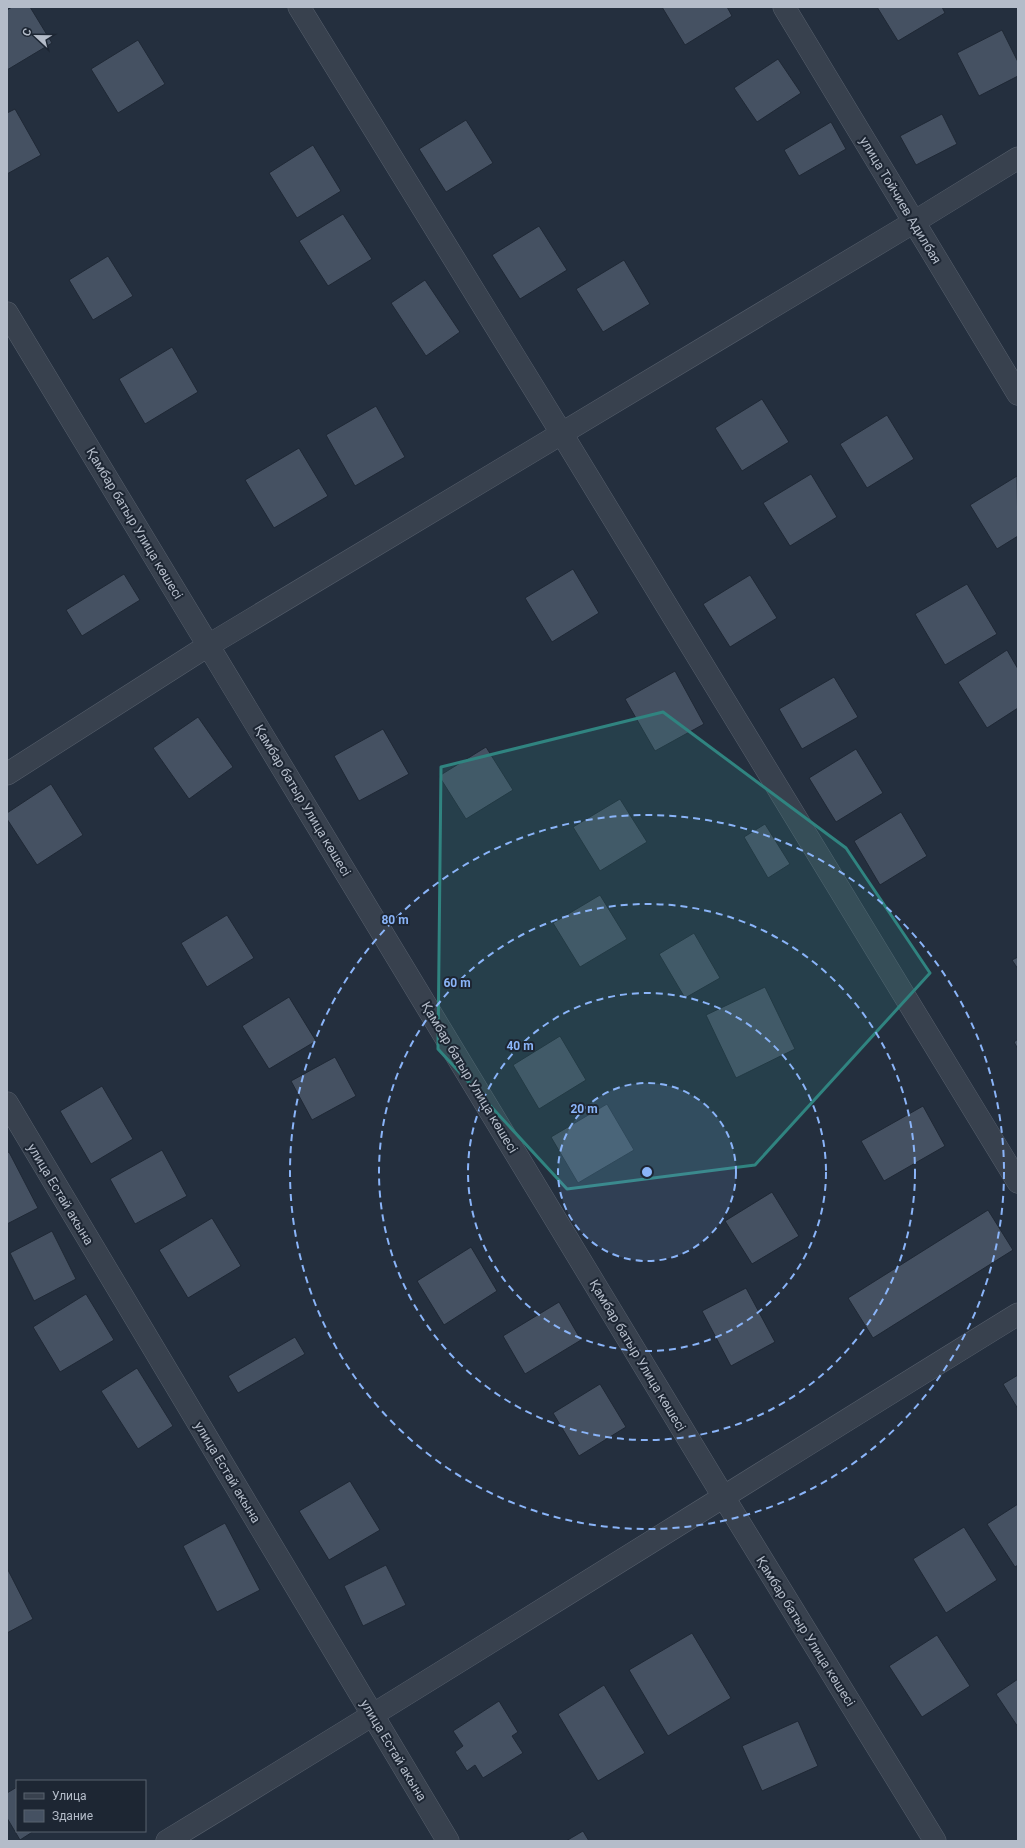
<svg xmlns="http://www.w3.org/2000/svg" width="1025" height="1848" font-family="Roboto,sans-serif">
<style>
.building{fill:#455162;stroke:#1f2835}
.lines{fill:none;stroke-linecap:round;stroke-linejoin:round}
.street-casing{stroke:#565f6c;stroke-width:23}
.street{stroke:#38414e;stroke-width:22}
.marked{fill:#308480;fill-opacity:0.2;stroke:#308480;stroke-width:3;stroke-linejoin:round}
.ring{fill:none;stroke:#8ab4f8;stroke-width:2;stroke-dasharray:7 5}
.labels{text-anchor:middle;stroke-width:4;stroke-linejoin:round;paint-order:stroke}
.street-label{font-size:13px;fill:#b4bcc9;stroke:#1d2633}
.centre{fill:#8ab4f8;stroke:#1d2633;stroke-width:2}
.ring-label{font-size:12px;text-anchor:middle;font-weight:bold;fill:#8ab4f8;stroke:#1d2633;stroke-width:4;stroke-linejoin:round;paint-order:stroke}
</style>
<rect width="100%" height="100%" fill="#242f3e"/>
<path class="building" d="M12 7H30L52 43 7 70V10Z
M662 7H727L732 16 685 45Z
M877 7H942L945 13 898 41Z
M1002 30 1018 62V76L979 96 957 53Z
M138 40 165 84 118 113 91 69Z
M778 59 801 93 757 122 734 88Z
M15 109 41 155 7 174V113Z
M942 114 957 144 916 165 900 136Z
M466 120 493 163 446 192 419 149Z
M831 122 846 149 799 176 784 150Z
M313 145 341 191 297 218 269 173Z
M343 214 372 259 328 286 299 241Z
M539 226 567 270 520 299 492 255Z
M108 256 133 296 93 320 69 280Z
M624 260 650 304 603 332 576 289Z
M425 280 460 332 426 356 391 303Z
M172 347 198 392 145 424 119 379Z
M762 399 789 442 742 471 715 428Z
M376 406 405 457 355 486 326 435Z
M887 415 914 459 867 488 840 444Z
M299 448 328 496 274 528 245 480Z
M811 474 837 517 790 546 763 503Z
M1017 476 1018 536 997 549 970 505Z
M573 569 599 613 552 642 525 598Z
M124 574 140 600 82 636 66 610Z
M750 575 777 618 730 647 703 604Z
M967 584 997 634 945 665 915 614Z
M1007 650 1018 669V708L987 728 958 682Z
M675 671 704 724 655 751 625 699Z
M834 677 858 717 802 749 779 709Z
M198 717 233 767 189 799 153 748Z
M383 729 409 774 359 801 334 756Z
M486 747 513 790 466 819 439 776Z
M856 749 883 793 836 822 809 778Z
M51 784 83 835 37 865 7 819V813Z
M620 799 647 842 600 871 573 827Z
M901 812 927 856 880 885 854 841Z
M765 824 790 864 768 878 744 837Z
M600 895 627 939 580 967 553 923Z
M227 915 254 958 207 987 181 943Z
M694 933 720 978 685 998 659 954Z
M1018 957V969L1012 960Z
M765 987 795 1049 736 1078 706 1015Z
M289 997 316 1041 269 1069 242 1026Z
M560 1036 586 1080 539 1109 513 1065Z
M1018 1039V1049L1014 1042Z
M335 1057 356 1096 312 1120 291 1081Z
M102 1086 133 1139 91 1164 60 1111Z
M607 1104 634 1150 578 1183 551 1137Z
M923 1106 945 1146 884 1181 861 1141Z
M162 1150 187 1196 135 1224 110 1179Z
M9 1152 38 1208 7 1224V1153Z
M772 1192 799 1236 752 1264 725 1221Z
M988 1210 1013 1250 873 1338 848 1298Z
M212 1218 241 1266 188 1298 159 1250Z
M52 1231 76 1279 34 1301 10 1253Z
M471 1247 497 1291 444 1325 417 1281Z
M746 1288 775 1342 731 1366 702 1311Z
M86 1294 114 1340 60 1372 33 1327Z
M559 1302 581 1340 525 1374 503 1336Z
M295 1337 305 1354 238 1393 228 1376Z
M137 1368 173 1426 138 1449 101 1391Z
M1018 1375V1409L1003 1384Z
M600 1384 626 1427 579 1456 553 1413Z
M350 1481 380 1530 329 1560 299 1511Z
M1018 1504V1565L1015 1567 987 1524Z
M225 1523 260 1590 217 1612 183 1546Z
M964 1527 997 1580 946 1613 913 1559Z
M386 1565 406 1605 363 1626 344 1586Z
M7 1568 33 1619 7 1633Z
M692 1633 731 1698 668 1736 629 1670Z
M937 1635 970 1686 922 1717 889 1666Z
M1018 1679V1727L996 1694Z
M604 1685 645 1753 598 1781 558 1714Z
M499 1701 518 1732 512 1736 523 1753 483 1778 475 1765 467 1771 455 1752 463 1746 453 1731Z
M798 1721 818 1766 762 1791 742 1746Z
M17 1787V1831H34L20 1840 7 1818V1793Z
M583 1831 589 1841H566Z"/>
<g class="lines">
<defs>
<path id="street" d="M299 7 562 434 1018 1182
M784 7 1018 394
M7 313 723 1496 935 1841
M7 774 209 645 914 222 1018 158
M7 1103 448 1841
M167 1841C452 1668 734 1489 1018 1314"/>
</defs>
<use href="#street" class="street-casing"/>
<use href="#street" class="street"/>
</g>
<path class="marked" d="M663 712 846 848 930 973 755 1165 567 1189 438 1049 441 767Z"/>
<circle cx="647" cy="1172" r="89" fill="#8ab4f8" fill-opacity=".12"/>
<g class="ring">
<circle cx="647" cy="1172" r="89"/>
<circle cx="647" cy="1172" r="179"/>
<circle cx="647" cy="1172" r="268"/>
<circle cx="647" cy="1172" r="357"/>
</g>
<g class="labels">
<g class="street-label">
<text transform="translate(901 200) rotate(59)" y="5">улица Тойчиев Адилбая</text>
<text transform="translate(135 523) rotate(59)" y="5">Қамбар батыр Улица көшесі</text>
<text transform="translate(303 800) rotate(59)" y="5">Қамбар батыр Улица көшесі</text>
<text transform="translate(470 1077) rotate(59)" y="5">Қамбар батыр Улица көшесі</text>
<text transform="translate(61 1194) rotate(59)" y="5">улица Естай акына</text>
<text transform="translate(638 1355) rotate(59)" y="5">Қамбар батыр Улица көшесі</text>
<text transform="translate(228 1472) rotate(59)" y="5">улица Естай акына</text>
<text transform="translate(806 1631) rotate(58)" y="5">Қамбар батыр Улица көшесі</text>
<text transform="translate(394 1750) rotate(59)" y="5">улица Естай акына</text>
</g>
</g>
<circle cx="647" cy="1172" r="6" class="centre"/>
<g class="ring-label">
<text x="395" y="924">80 m</text>
<text x="457" y="987">60 m</text>
<text x="520" y="1050">40 m</text>
<text x="584" y="1113">20 m</text>
</g>
<rect width="1025" height="1848" fill="none" stroke="#b4bcc9" stroke-width="16"/>
<rect x="16" y="1780" width="130" height="52" fill="#1d2633" stroke="#59626f"/>
<rect x="24" y="1793" width="20" height="6" fill="#38414e" stroke="#59626f"/>
<text x="52" y="1800" font-size="12" fill="#b4bcc9">Улица</text>
<rect x="24" y="1810" width="20" height="12" fill="#455162" stroke="#59626f"/>
<text x="52" y="1820" font-size="12" fill="#b4bcc9">Здание</text>
<g transform="translate(36 36) rotate(292)" stroke="#1d2633" stroke-width="3" paint-order="stroke">
<path d="M0-3L7 15L0 10L-7 15Z" fill="#b4bcc9"/>
<text y="-6" font-size="11" font-weight="bold" text-anchor="middle" fill="#b4bcc9">С</text>
</g>
</svg>
